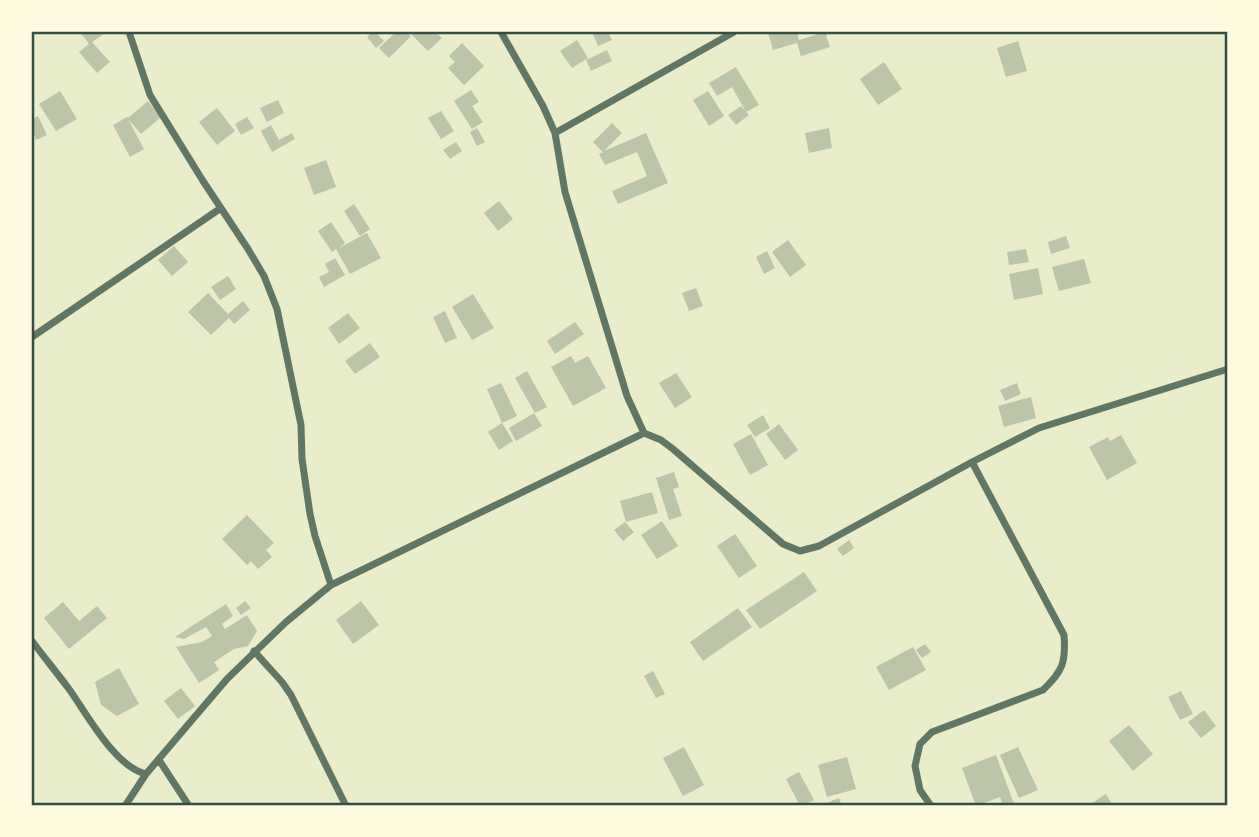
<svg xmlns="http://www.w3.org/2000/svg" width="1259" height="837" font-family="'Space Grotesk',sans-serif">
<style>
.building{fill:#bcc5a7}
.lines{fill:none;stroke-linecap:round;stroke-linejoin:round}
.minor{stroke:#617663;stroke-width:7}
.neatline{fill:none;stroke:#344e41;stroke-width:2.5}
</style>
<rect width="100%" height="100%" fill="#e9edc9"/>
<path class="building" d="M80 32H107L92 42 110 62 97 73 79 52 89 44Z
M373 32H378L376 33 384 41 376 48 367 37Z
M396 32H406L411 36 389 58 379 48Z
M409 32H435L442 38 428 51Z
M592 32H608L612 40 598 46Z
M768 32H797L799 40 825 32H835L826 35 830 47 801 56 797 43 773 50Z
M577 40 588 58 572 68 560 51Z
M1018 41 1027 71 1006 77 997 48Z
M462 43 484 66 464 85 448 68 455 62 449 56Z
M607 50 612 61 591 71 586 60Z
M884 62 902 89 878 105 860 79Z
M736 67 759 105 746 112 732 87 717 96 709 83Z
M471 90 479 102 472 106 483 122 472 129 454 101Z
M60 91 77 119 56 131 39 104Z
M708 91 724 116 709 126 693 100Z
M278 100 284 113 267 122 260 108Z
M148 101 161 117 141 134 128 119 144 149 130 157 113 125 127 117 128 118Z
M741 106 749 115 736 125 728 115Z
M217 108 235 131 217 145 199 122Z
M441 111 454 131 441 139 428 118Z
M38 116 47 135 36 140 32 128V119Z
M247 117 254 128 241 135 235 124Z
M612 123 622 133 604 151 646 133 668 183 618 204 612 191 647 176 637 152 605 165 599 154 603 152 593 142Z
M271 125 279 140 292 133 295 139 272 152 261 131Z
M477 128 485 142 477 146 470 132Z
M829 128 832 148 809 153 805 133Z
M456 142 462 151 450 159 443 150Z
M326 160 336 187 314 195 304 168Z
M499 201 513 219 498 231 484 213Z
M354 204 370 229 360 236 344 211Z
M331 222 345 243 339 248 367 233 381 258 350 274 336 249 332 252 318 231Z
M1066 236 1070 248 1051 254 1048 242Z
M788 240 806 265 790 277 772 252Z
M174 246 188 262 172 276 158 260Z
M1026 249 1029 262 1009 265 1007 252Z
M767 251 775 268 764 274 756 257Z
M335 258 345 275 324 287 319 277 329 272 325 264Z
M1084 259 1091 283 1059 291 1052 267Z
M1038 268 1043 294 1014 300 1009 274Z
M228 276 236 289 220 300 211 287Z
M696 288 703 306 689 311 682 293Z
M208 293 228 314 243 301 250 310 234 324 229 318 211 335 188 312Z
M473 294 494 328 472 340 452 307Z
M445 311 457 338 445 343 433 317Z
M348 313 360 328 339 344 328 328Z
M575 322 584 334 555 354 547 341Z
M370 343 380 357 355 374 345 361Z
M571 356 575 363 588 356 606 388 573 406 551 367Z
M527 371 547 407 535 413 515 378Z
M676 373 692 397 675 408 659 383Z
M501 383 517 416 502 423 487 389Z
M1017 383 1021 394 1005 401 1000 390Z
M1031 397 1036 418 1004 427 998 406Z
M534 413 542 426 516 441 509 428Z
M763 415 770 428 755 437 747 425Z
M502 423 513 441 499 450 488 432Z
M779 424 798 450 785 460 766 434Z
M751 434 768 465 750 475 733 444Z
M1121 435 1137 463 1107 480 1089 447 1108 437 1110 441Z
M674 472 679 487 673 489 682 516 669 520 656 478Z
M652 492 658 513 626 522 620 501Z
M247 515 274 543 266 550 272 557 258 569 251 561 247 565 222 539Z
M662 521 678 546 657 559 641 535Z
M625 522 634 532 623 541 614 530Z
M735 534 757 566 739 578 717 546Z
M849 540 854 548 843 556 837 549Z
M804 572 817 591 760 629 746 610Z
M245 601 251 608 241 615 236 608Z
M361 601 379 625 353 644 336 620Z
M63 602 79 621 97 606 107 618 69 649 44 618Z
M226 604 233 616 222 624 225 629 247 615 257 631 248 646 234 649 214 662 219 670 199 683 176 647 202 642 212 636 206 627 184 639 175 637Z
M738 608 752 627 703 661 690 642Z
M925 644 931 652 922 658 916 650Z
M913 647 926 670 889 690 876 667Z
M119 668 139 704 117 716 101 705 95 682Z
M653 671 665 694 656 698 644 676Z
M181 688 195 706 178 719 164 701Z
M1181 691 1193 714 1180 720 1168 697Z
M1204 710 1216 726 1201 738 1188 722Z
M1129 725 1153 754 1133 771 1109 741Z
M684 747 704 785 683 796 663 758Z
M1018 747 1038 790 1019 798 1000 755Z
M996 755 1014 804 1003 806 1000 797 976 806 962 768Z
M847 757 856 789 827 797 818 765Z
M799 772 814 800 802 806H800L786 779Z
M1106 794 1113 806H1094L1092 803Z
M839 798 842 806H821V805Z"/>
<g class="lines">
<path class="minor" d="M129 32 150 95 203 181 248 249 264 276 277 309 301 425 302 459 310 514 315 536 331 585
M501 32 543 106 555 133 565 192 627 396 644 433 661 440 673 449 783 544 800 551 819 546 972 462 1039 428 1228 369
M555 133 734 32
M32 337 221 208
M32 641C44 657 57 673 69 689 87 714 115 767 146 774
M254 651 282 682 291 695 346 806
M159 760 189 806
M125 806 146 774 227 679 286 622 331 585 644 433
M931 806 920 790 915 766 920 744 932 732 1043 690C1063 671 1066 662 1064 635L972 462"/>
</g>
<rect width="1259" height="837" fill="none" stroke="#fefae0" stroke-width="66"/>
<rect x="33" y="33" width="1193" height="771" class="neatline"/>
</svg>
